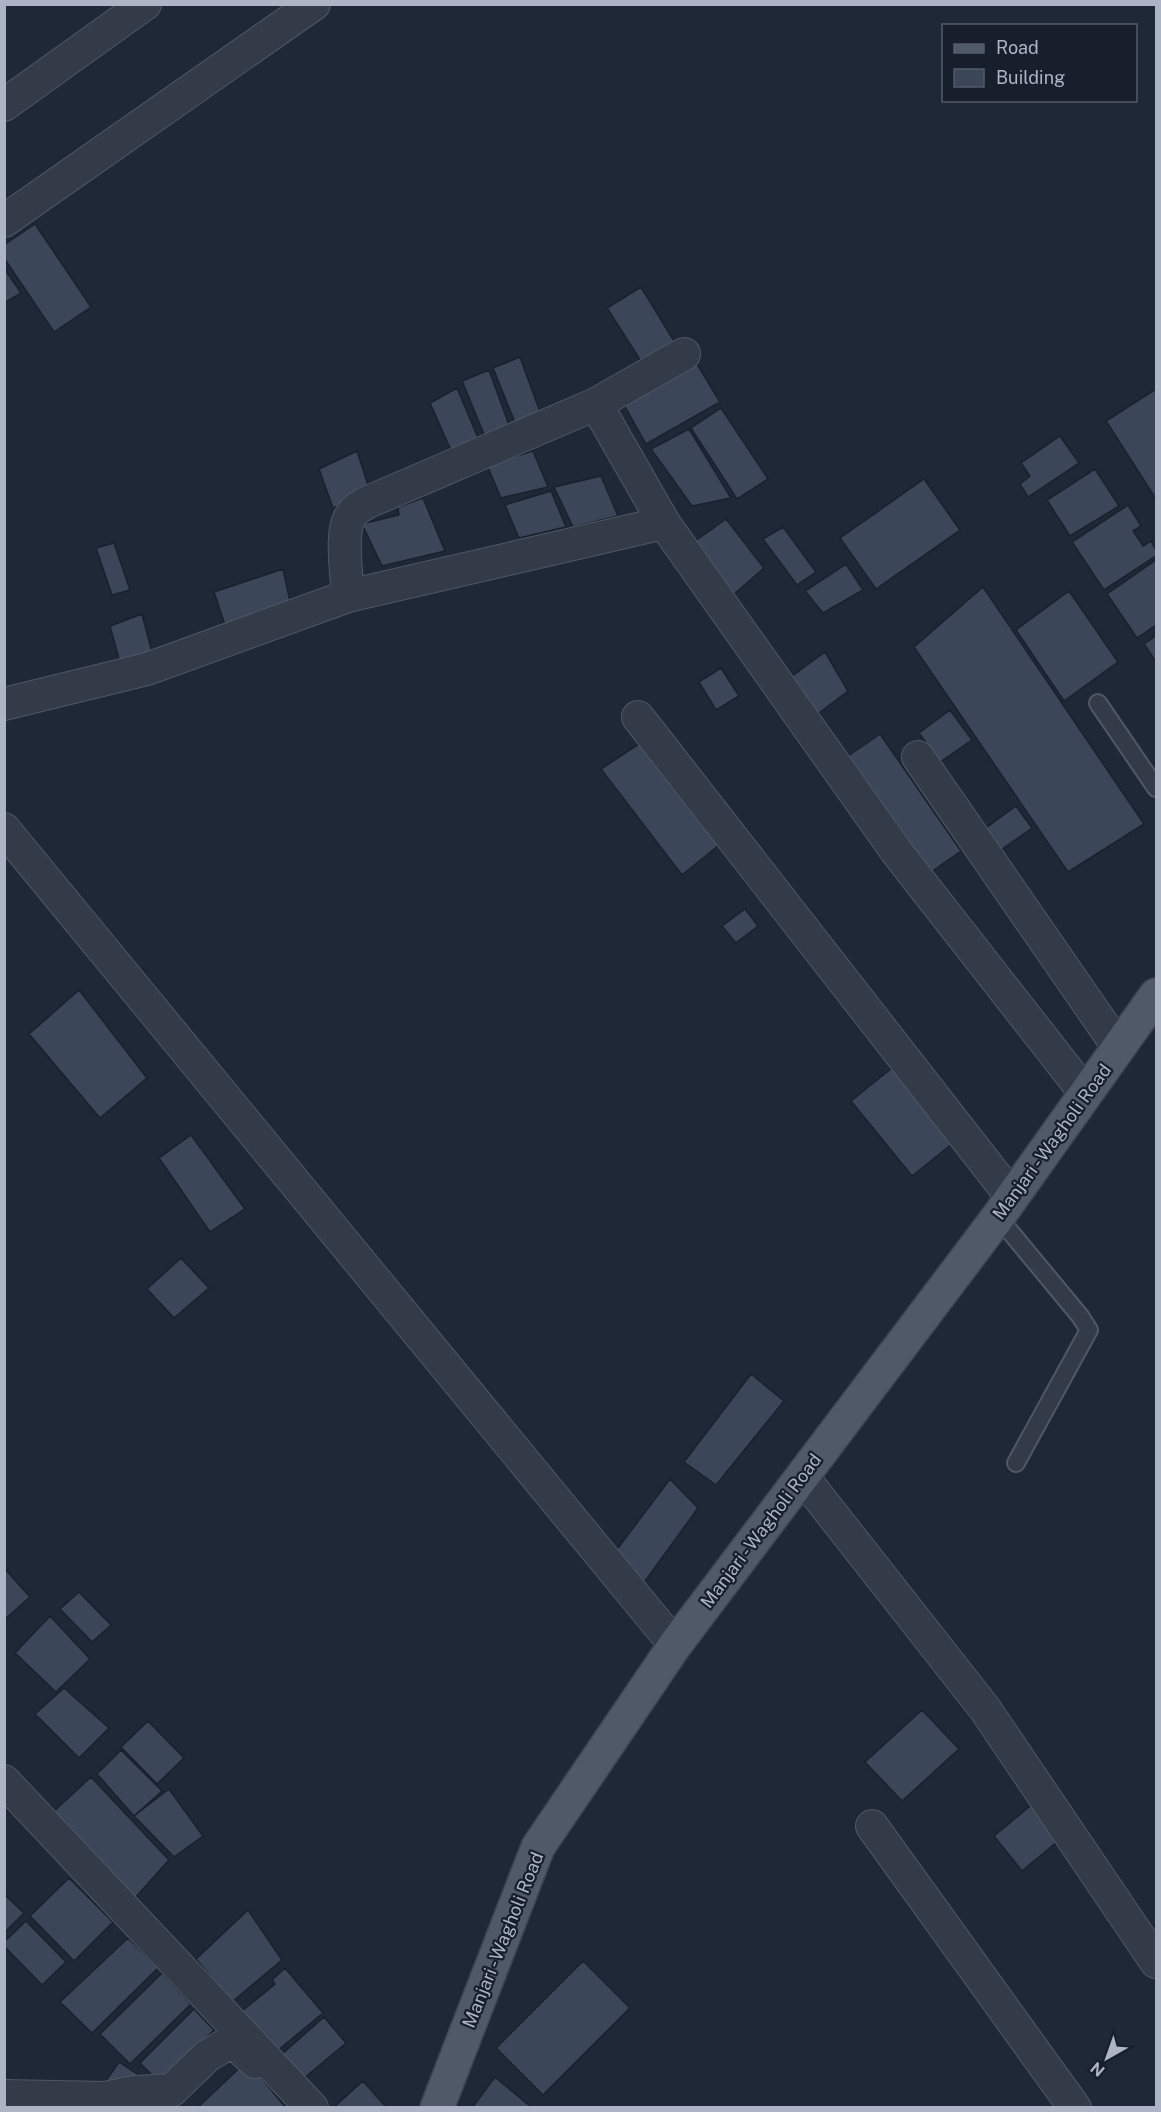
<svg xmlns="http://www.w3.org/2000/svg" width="1161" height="2112" font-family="'Public Sans',sans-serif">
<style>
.building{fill:#3b4658;stroke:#1a212e;stroke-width:1.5}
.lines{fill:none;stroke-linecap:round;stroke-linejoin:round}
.lane-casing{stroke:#505766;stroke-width:20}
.street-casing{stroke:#505766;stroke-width:34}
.primary-casing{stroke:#3c4351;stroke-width:36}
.lane{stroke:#333a48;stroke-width:16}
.street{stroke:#333a48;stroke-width:32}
.primary{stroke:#505968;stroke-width:33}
.labels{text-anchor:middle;stroke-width:4.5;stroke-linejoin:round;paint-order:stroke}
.street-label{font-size:18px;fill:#adb4c5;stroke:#181f2c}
</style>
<rect width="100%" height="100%" fill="#1f2837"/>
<path class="building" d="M35 224 91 307 54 332 4 258V245Z
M4 268 21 293 4 303Z
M641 287 677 346 644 366 607 308Z
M520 357 543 420 518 430 493 368Z
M694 359 720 402 646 444 623 403Z
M489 370 512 433 488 444 462 381Z
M457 388 481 445 453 455 430 403Z
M1156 389V499L1106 421Z
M721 408 768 479 737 499 691 428Z
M689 429 731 498 692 506 651 449Z
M1060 436 1079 463 1028 497 1020 484 1030 476 1021 463Z
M357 451 371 494 333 508 319 469Z
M533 451 548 487 501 498 487 465Z
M1095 469 1119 506 1070 536 1047 500Z
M601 476 618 516 573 527 554 487Z
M924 479 960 530 876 589 840 538Z
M551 491 566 527 519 538 505 505Z
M423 498 445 551 382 566 362 524 399 515 398 507Z
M1128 505 1141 526 1133 531 1143 546 1151 541 1156 550V556L1104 590 1072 542Z
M726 519 764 568 733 595 691 544Z
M783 527 816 572 797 585 763 539Z
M114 543 130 590 112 595 96 548Z
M1156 560V625L1137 638 1107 594Z
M846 564 863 590 823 613 805 591Z
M283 569 292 610 227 631 214 592Z
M983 587 1144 824 1068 872 914 647Z
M1069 591 1118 662 1064 701 1016 630Z
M142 614 154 660 122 670 110 626Z
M1156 636V662L1144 644Z
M825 652 848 691 815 716 788 679Z
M721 668 739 696 716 710 699 682Z
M950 710 972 740 940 762 919 733Z
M880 734 961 851 927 875 845 758Z
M639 744 719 845 682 875 601 769Z
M1016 806 1032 828 998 852 983 830Z
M745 909 758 926 736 943 722 926Z
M79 990 147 1078 100 1118 29 1034Z
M892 1068 952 1144 912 1176 851 1101Z
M191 1135 245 1209 210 1232 159 1158Z
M181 1258 209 1288 174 1318 147 1289Z
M751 1374 784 1401 716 1485 684 1462Z
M670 1479 698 1508 643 1584 615 1552Z
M4 1568 30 1597 4 1620Z
M79 1592 111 1625 92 1642 60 1609Z
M50 1616 90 1659 56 1692 15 1653Z
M64 1688 109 1728 79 1758 35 1714Z
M922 1710 959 1749 902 1801 865 1762Z
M148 1721 184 1758 157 1784 121 1747Z
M121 1750 162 1791 134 1816 97 1774Z
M91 1777 169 1860 134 1899 53 1812Z
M169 1789 203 1836 174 1857 134 1816Z
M1035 1802 1064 1836 1022 1871 994 1836Z
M69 1878 113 1922 74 1961 30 1916Z
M4 1894 24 1913 4 1933Z
M248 1910 282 1960 232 2002 196 1959Z
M26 1921 66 1962 42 1985 4 1946V1942Z
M128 1938 158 1968 92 2033 60 2002Z
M583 1961 630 2008 543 2095 496 2048Z
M285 1968 323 2013 276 2052 242 2011 275 1984 272 1980Z
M162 1973 191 2004 130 2064 100 2034Z
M194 2009 214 2030 161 2084 140 2063Z
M324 2017 346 2043 303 2079 282 2054Z
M247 2061 286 2108H197Z
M119 2062 158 2088 142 2108H87Z
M495 2077 532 2108H472Z
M363 2081 386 2107 333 2108Z"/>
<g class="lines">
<defs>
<path id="lane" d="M1098 703 1156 788
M998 1217 1080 1316 1089 1330 1016 1463"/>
<path id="street" d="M4 105 145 4
M4 221 314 4
M596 404 664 523 896 851 1086 1094
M348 596C347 577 340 533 350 517 354 509 361 506 368 502L596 404 684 354
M4 704 147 669 348 596 664 523
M638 717 1012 1197
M918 757 1119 1048
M4 829 675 1645
M802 1476 985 1709 1156 1962
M4 1781 312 2108
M872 1826 1075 2108
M4 2096 105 2098 135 2092 172 2090 207 2056 232 2041 255 2062"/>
<path id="primary" d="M437 2108 538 1847 675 1645 998 1217 1156 995"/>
</defs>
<use href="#lane" class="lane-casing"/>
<use href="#street" class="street-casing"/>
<use href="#primary" class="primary-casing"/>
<use href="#lane" class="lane"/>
<use href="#street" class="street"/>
<use href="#primary" class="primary"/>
</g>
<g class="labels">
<g class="street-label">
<text transform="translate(1052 1142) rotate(-54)" y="6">Manjari - Wagholi Road</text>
<text transform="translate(761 1531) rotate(-53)" y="6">Manjari - Wagholi Road</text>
<text transform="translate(503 1940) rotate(-68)" y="6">Manjari - Wagholi Road</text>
</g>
</g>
<rect width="1161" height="2112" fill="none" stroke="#adb4c5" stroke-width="12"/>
<rect x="942" y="24" width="195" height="78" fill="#181f2c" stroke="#545b69" stroke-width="1.5"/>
<rect x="954" y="44" width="30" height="9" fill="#505968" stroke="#545b69" stroke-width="1.5"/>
<text x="996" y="54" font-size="18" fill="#adb4c5">Road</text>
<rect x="954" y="69" width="30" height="18" fill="#3b4658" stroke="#545b69" stroke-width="1.5"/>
<text x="996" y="84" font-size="18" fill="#adb4c5">Building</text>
<g transform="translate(1107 2058) rotate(220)" stroke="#181f2c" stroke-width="4.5" paint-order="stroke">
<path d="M0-4.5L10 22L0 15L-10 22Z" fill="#adb4c5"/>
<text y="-9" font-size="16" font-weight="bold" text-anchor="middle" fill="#adb4c5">N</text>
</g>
</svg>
